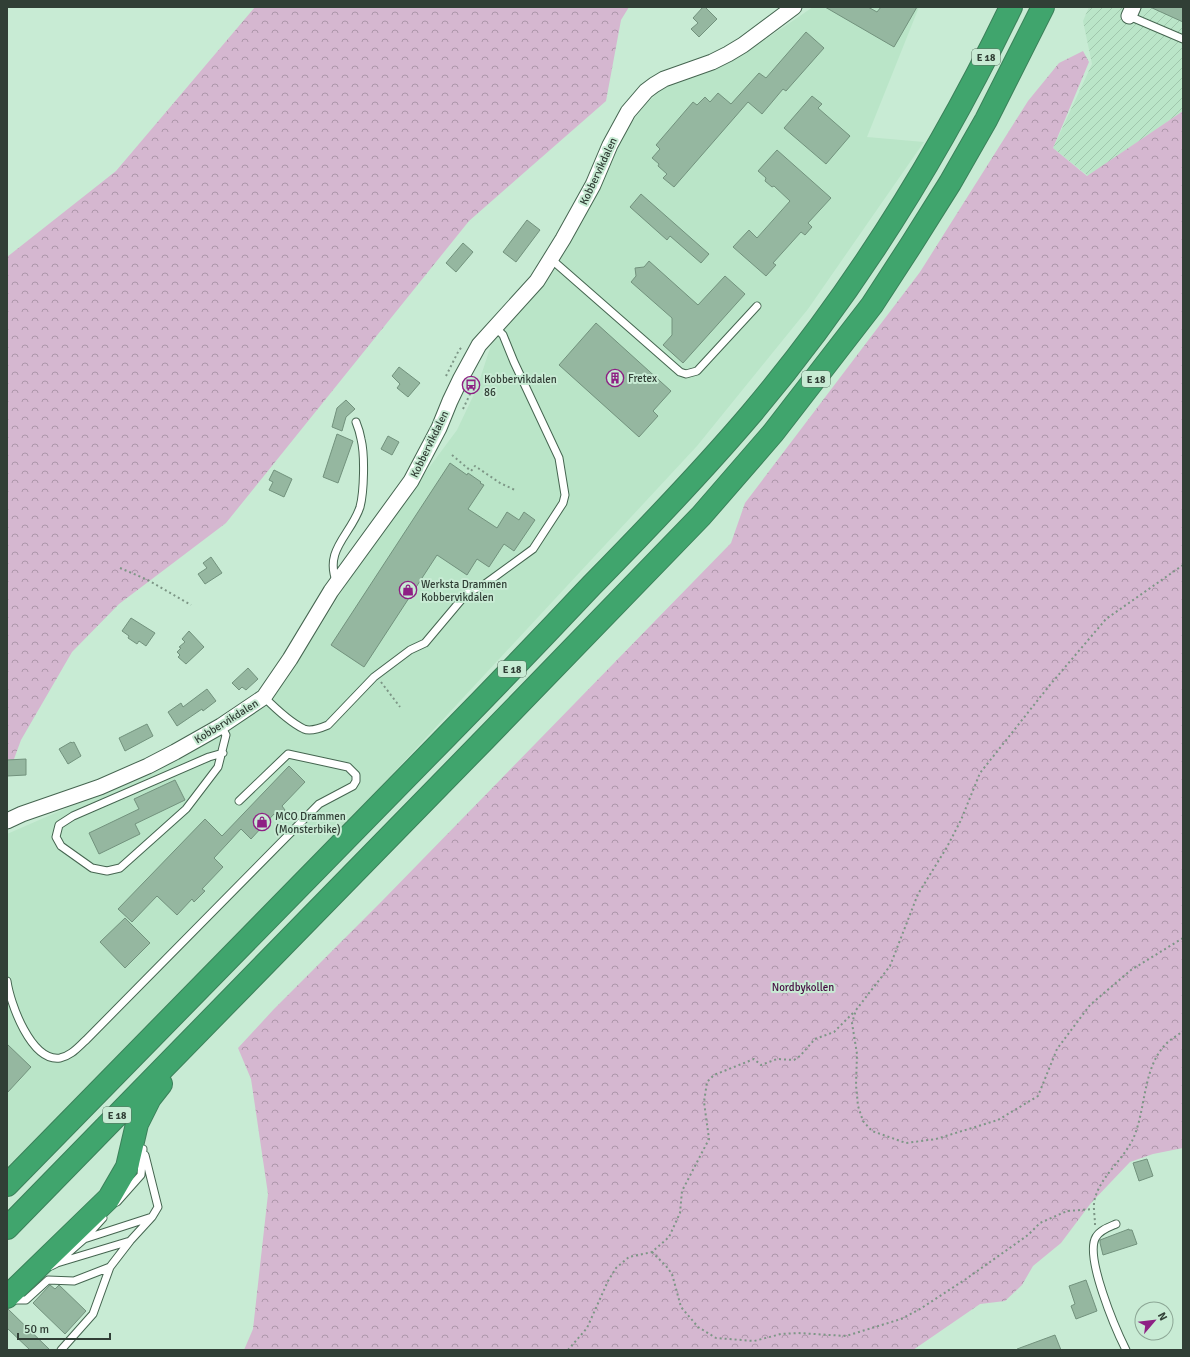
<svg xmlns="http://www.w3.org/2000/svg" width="1190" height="1357" font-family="Signika,sans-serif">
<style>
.built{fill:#bae5c8}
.industrial{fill:url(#industrial-furrows)}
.forest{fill:url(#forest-crowns)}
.building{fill:#95b7a0;stroke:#72927d}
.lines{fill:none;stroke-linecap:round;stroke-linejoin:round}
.lane-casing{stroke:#456550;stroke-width:9}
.street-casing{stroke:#456550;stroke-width:17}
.highway-casing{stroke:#3b815a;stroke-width:24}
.path{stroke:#7d9686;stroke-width:2;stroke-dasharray:2 3;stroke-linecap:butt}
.lane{stroke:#fff;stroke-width:7}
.street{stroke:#fff;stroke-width:15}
.highway{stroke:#40a56d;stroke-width:22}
.labels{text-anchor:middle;stroke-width:4;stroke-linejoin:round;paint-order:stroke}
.shield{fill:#c8ebd4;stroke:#5e7365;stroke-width:1}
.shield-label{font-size:10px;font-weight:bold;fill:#313f36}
.street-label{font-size:11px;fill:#313f36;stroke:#c8ebd4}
.poi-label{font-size:11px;fill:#313f36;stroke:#c8ebd4;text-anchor:start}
.park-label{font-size:11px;fill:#450a40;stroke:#c8ebd4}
</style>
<defs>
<pattern id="industrial-furrows" width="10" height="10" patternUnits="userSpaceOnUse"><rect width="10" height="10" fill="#bae5c8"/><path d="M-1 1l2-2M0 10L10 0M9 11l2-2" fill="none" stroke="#a0c6ac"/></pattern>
<pattern id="forest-crowns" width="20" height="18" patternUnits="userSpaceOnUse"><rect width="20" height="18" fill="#d5b7d0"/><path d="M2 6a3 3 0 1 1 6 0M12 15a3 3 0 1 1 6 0" fill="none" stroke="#ad96aa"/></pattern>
</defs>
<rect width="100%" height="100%" fill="#c8ebd4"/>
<path class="built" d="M813 7H919L867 137 924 142 808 309 697 446 7 1189V834L184 757 253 713 296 665 365 554 457 430 477 388 491 345 535 292 620 137 647 103 666 85 738 58Z"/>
<path class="industrial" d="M1089 7H1183V111L1088 176 1053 148 1092 64 1083 21Z"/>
<path class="forest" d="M255 7H629L621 20 606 101 469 221 226 523 119 604 72 652 21 740 7 778V257L116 171Z
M1083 51 1089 62 1053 148 1087 176 1183 111V1148L1153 1154 1130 1162 1091 1203 1061 1243 1033 1266 1022 1285 1005 1301 980 1304 913 1350H244L253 1329 268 1194 251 1079 238 1048 274 1009 382 901 731 543 745 503 920 272 1028 101 1059 63Z"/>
<path class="building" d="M703 7H705L717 19 699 37 691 29 698 23 693 18Z
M825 7H868L877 12 881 7H917L894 47Z
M1150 7H1183V22Z
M806 32 824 48 786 91 783 89 762 114 748 102 674 187 663 178 667 174 658 166 659 164 652 158 660 149 656 145 693 102 697 105 705 97 710 102 718 93 731 104 759 73 766 78Z
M812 96 822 104 818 108 850 136 826 164 784 128Z
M777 150 831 198 808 223 812 227 805 235 801 232 773 263 776 265 766 276 733 247 749 230 757 238 790 201 774 186 772 187 765 181 766 178 758 171Z
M641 194 709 254 701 263 670 236 667 240 630 207Z
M527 220 540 230 516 262 503 252Z
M463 243 473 252 456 272 446 263Z
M649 261 698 305 725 276 745 294 683 363 663 345 672 335V318L631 282 636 276 635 268 644 267Z
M596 323 671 391 653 411 658 416 639 437 559 365Z
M399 367 420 383 408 397 397 388 400 384 392 376Z
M346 400 355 409 346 417 342 431 332 427 337 408Z
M337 434 353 441 338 483 323 477Z
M388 436 399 442 392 455 381 449Z
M450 463 467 475 468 473 481 482 480 483 484 485 468 509 497 528 507 512 519 520 524 512 535 520 514 551 504 544 489 567 477 559 467 575 437 555 364 667 331 645Z
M274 470 292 479 284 497 269 490 273 482 269 480Z
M211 557 222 573 205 584 198 574 207 568 203 563Z
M131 618 155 633 146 646 139 641 137 644 128 638 129 636 122 631Z
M189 631 204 647 186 664 178 657 180 655 177 652 181 648 179 647 185 642 182 639Z
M248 668 258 679 246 690 242 687 239 690 232 683Z
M207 689 216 701 203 711 202 709 177 726 168 712 181 703 183 707Z
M147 724 153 736 125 751 119 738Z
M71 742 72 743 74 742 81 756 68 764 59 749Z
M26 759V775L7 776V760Z
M289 766 305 782 282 806 285 810 278 818 274 814 251 839 241 829 214 858 223 867 202 889 205 891 194 902 192 899 177 915 157 896 132 922 118 909 205 819 222 836Z
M175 780 185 800 135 824 140 834 99 854 89 833 139 809 134 799Z
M125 918 150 943 125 968 100 942Z
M7 1044 31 1067 7 1093Z
M1147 1159 1153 1176 1139 1181 1133 1163Z
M1129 1229V1230H1132L1137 1244 1103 1255 1100 1243V1240Z
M1086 1280 1097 1311 1076 1319 1071 1306 1075 1304 1069 1286Z
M50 1285 55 1289 59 1285 86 1311 65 1334 33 1303Z
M7 1309H8L50 1350H30L7 1328Z
M1055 1335 1061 1350H1017V1349Z"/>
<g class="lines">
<defs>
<path id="lane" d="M1129 16 1183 39
M551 259 680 372 686 374 697 371 757 306
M337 583C323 550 351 535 360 507 364 492 365 455 361 439 360 433 358 427 356 422
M264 697C274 707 291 723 304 729 311 732 321 728 328 725L374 677 410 650 425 643 467 593 485 584 533 549 563 503 565 495 559 458 514 362 503 335 495 327
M221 726 226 735 218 767 186 809 120 868 107 871 92 868 61 846 56 837 59 825 73 816 209 757 223 753
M7 981C10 1003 31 1062 60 1058 71 1056 78 1047 86 1040L319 804 353 786 356 781V775L348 767 288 754 239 801
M145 1155 158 1207 152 1217
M117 1202 141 1175 143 1149
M1116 1224C1109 1227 1100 1230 1096 1237 1084 1256 1116 1330 1126 1350
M84 1239 103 1218
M61 1259 84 1239 152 1217 130 1241
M51 1266 57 1263 130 1241 110 1267 93 1314 61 1350
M10 1300H26L48 1280 74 1281 110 1267"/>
<path id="street" d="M1129 16 1133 7
M7 821 22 814 100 787 148 766 175 752 221 726 264 697 290 659 331 591 411 481 439 428 450 401 461 378 479 345 537 281 563 239 593 185 610 145 628 112 646 91 654 85 664 79 712 62 728 54 743 45 794 7"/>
<path id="highway" d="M7 1185C153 1036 299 887 445 738 494 688 543 637 591 586 646 530 700 474 751 414 855 291 941 152 1011 7
M7 1228 483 741 701 516 773 433 872 305 911 245 950 183 986 120 1043 7
M7 1297 109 1198 127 1167 137 1124 150 1098 161 1084"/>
</defs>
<use href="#lane" class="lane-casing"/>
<use href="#street" class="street-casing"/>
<use href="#highway" class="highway-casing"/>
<path class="path" d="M446 376 459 350 462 347
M463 409 471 392
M452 455 471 471 475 466 500 483 515 490
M1183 565 1106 619 1049 686 980 773 961 820 947 847 918 894 890 966 856 1010 852 1023 857 1054 856 1085 858 1106 863 1121 872 1131 906 1143 936 1139 998 1120 1038 1096 1057 1049 1090 1005 1131 970 1183 938
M120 568 148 580 191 605
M381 682 400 707
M1095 1225C1095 1215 1092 1204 1096 1195 1103 1175 1122 1160 1132 1141 1146 1113 1142 1071 1164 1046 1169 1040 1177 1036 1183 1031
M652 1252 666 1266 672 1274 681 1307 698 1327 716 1338 754 1341 781 1334 798 1333 846 1336 901 1319 920 1309 966 1279 1028 1235 1040 1223 1067 1211 1094 1209
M568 1350 587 1328 608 1281 616 1268 629 1257 652 1252 669 1237 680 1213 682 1191 709 1139 704 1102 707 1082 714 1075 754 1059 761 1065 777 1059 794 1060 800 1056 815 1039 834 1032 855 1011"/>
<use href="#lane" class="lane"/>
<use href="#street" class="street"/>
<use href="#highway" class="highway"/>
</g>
<defs>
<symbol id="building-ring" viewBox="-11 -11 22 22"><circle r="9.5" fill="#c8ebd4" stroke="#8e2084" stroke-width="1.5"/><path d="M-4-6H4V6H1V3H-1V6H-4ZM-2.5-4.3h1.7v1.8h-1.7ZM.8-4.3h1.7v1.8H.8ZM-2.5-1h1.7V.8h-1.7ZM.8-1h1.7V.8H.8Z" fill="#8e2084"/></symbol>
<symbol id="bus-ring" viewBox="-11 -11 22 22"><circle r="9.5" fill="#c8ebd4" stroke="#8e2084" stroke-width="1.5"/><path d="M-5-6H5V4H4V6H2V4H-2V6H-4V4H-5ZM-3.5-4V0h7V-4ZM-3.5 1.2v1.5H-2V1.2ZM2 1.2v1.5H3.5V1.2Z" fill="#8e2084"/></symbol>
<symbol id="shop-ring" viewBox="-11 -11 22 22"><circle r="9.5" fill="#c8ebd4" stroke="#8e2084" stroke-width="1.5"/><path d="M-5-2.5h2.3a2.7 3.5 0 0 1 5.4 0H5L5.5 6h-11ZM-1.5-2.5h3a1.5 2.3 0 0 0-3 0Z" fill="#8e2084"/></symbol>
</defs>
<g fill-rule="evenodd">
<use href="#building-ring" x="605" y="368" width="20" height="20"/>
<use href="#bus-ring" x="461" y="375" width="20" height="20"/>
<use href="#shop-ring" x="398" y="580" width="20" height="20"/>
<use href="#shop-ring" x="252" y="812" width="20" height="20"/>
</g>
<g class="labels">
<g class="shield">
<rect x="972" y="49" width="28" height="16" rx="3"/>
<rect x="802" y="371" width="28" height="16" rx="3"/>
<rect x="498" y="661" width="28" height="16" rx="3"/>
<rect x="103" y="1107" width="28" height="16" rx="3"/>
</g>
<g class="shield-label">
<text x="986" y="61">E 18</text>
<text x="816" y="383">E 18</text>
<text x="512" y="673">E 18</text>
<text x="117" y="1119">E 18</text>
</g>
<g class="street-label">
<text transform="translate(598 171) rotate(-65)" y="4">Kobbervikdalen</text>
<text transform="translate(429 444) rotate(-64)" y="4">Kobbervikdalen</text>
<text transform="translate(226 721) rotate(-32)" y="4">Kobbervikdalen</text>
</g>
<g class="poi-label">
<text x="628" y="382">Fretex</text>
<text x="484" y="383">Kobbervikdalen<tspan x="484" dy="13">86</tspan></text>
<text x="421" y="588">Werksta Drammen<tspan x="421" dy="13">Kobbervikdalen</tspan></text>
<text x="275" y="820">MCO Drammen<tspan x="275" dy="13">(Monsterbike)</tspan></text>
</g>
<g class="park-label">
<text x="803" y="991">Nordbykollen</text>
</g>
</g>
<rect width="1190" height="1357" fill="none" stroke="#313f36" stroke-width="16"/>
<g transform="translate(1154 1321) rotate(62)"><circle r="19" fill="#c8ebd4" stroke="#8ca695"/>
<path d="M0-3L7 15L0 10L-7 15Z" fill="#8e2084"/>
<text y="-6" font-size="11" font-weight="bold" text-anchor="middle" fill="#313f36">N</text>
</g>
<path d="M18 1333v6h92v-6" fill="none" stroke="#313f36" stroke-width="2"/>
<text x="24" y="1333" font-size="12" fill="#313f36" stroke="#c8ebd4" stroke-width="3" paint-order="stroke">50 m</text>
</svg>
